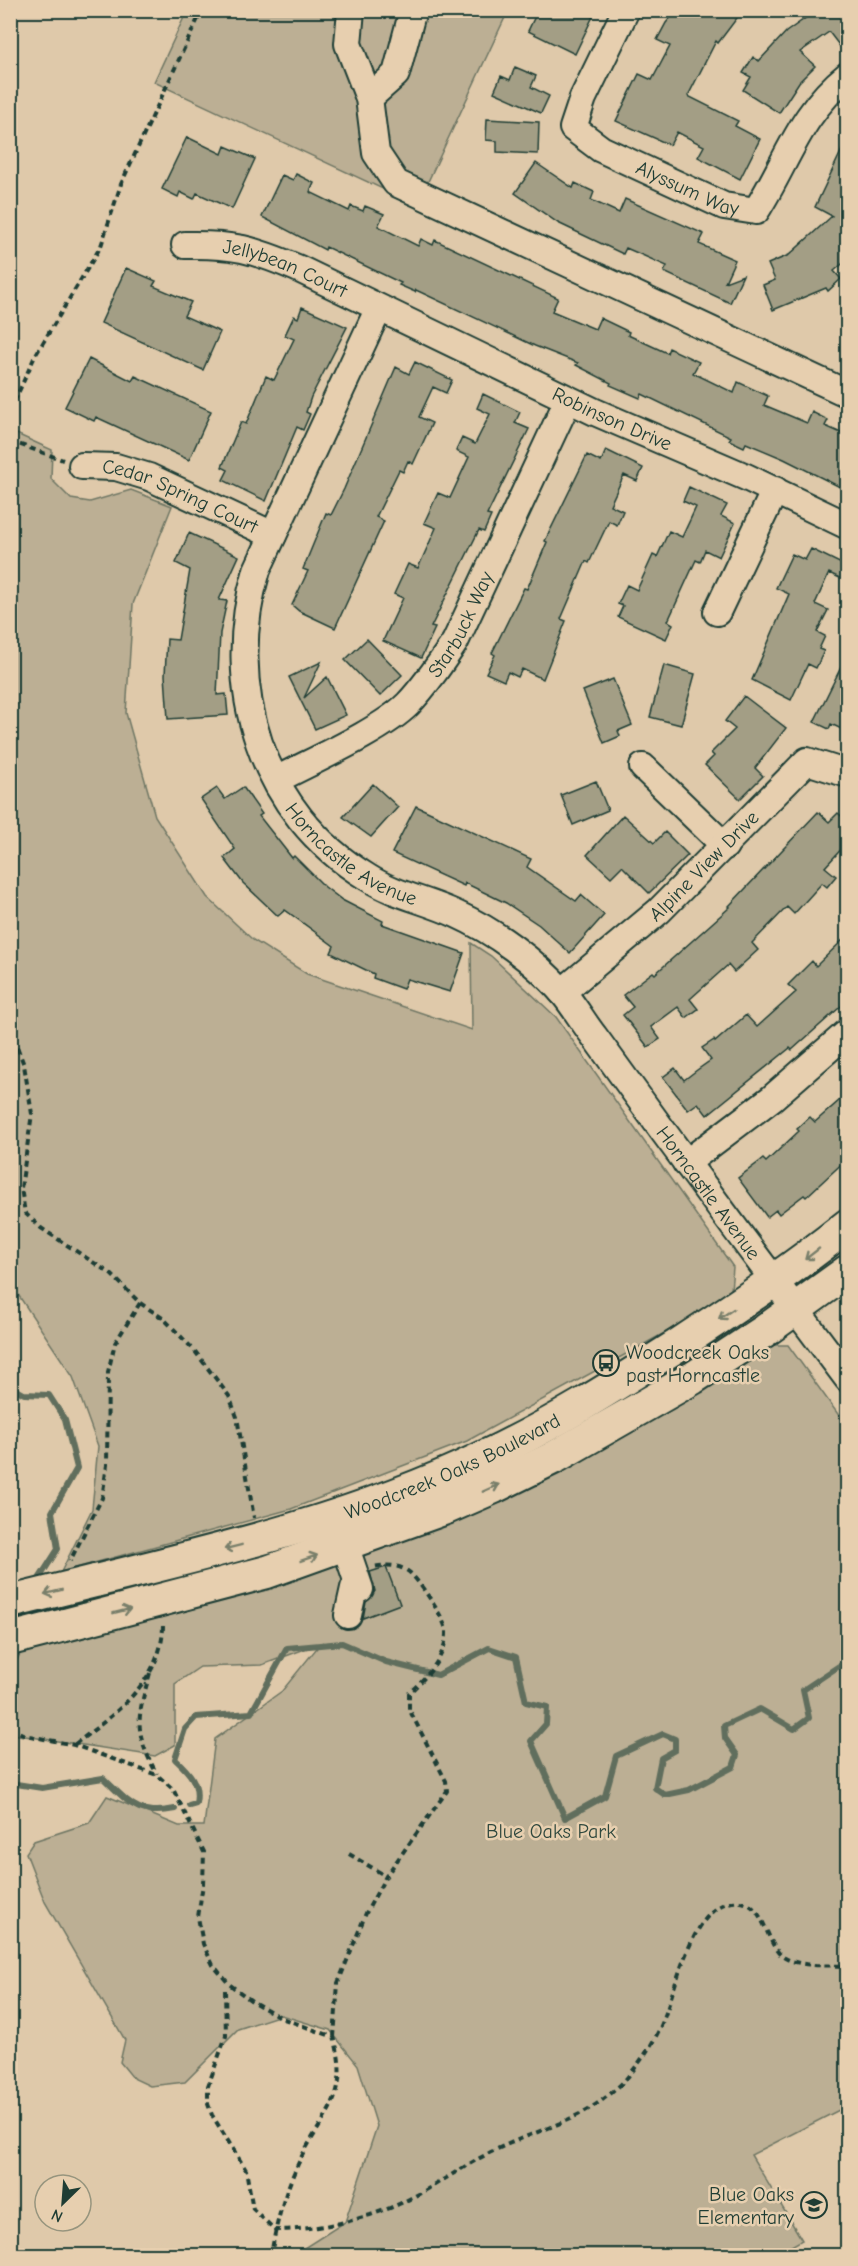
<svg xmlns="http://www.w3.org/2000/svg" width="858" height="2266" font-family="'Comic Neue',sans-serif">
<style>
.green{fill:#bcaf94;stroke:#6e7664;stroke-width:1.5}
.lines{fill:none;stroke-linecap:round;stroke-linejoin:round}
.stream{stroke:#616e5d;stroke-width:6}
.building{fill:#a39e85;stroke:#1f3d34;stroke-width:1.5}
.minor-casing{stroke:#1f3d34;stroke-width:30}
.major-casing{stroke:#1f3d34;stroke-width:36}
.path{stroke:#1f3d34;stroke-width:4;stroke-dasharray:6 4.5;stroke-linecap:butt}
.minor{stroke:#e7cfaf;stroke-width:26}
.major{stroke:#e7cfaf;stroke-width:32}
.major-bridge-casing{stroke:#1f3d34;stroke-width:36;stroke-linecap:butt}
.major-bridge{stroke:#e7cfaf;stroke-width:32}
.oneway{stroke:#797f6b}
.labels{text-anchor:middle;stroke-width:5;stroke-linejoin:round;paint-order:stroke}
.street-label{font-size:20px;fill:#1f3d34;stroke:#e7cfaf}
.poi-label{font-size:20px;fill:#1f3d34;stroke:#e7cfaf;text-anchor:start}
.park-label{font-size:20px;fill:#2f483e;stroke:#e7cfaf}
</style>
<rect width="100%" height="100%" fill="#dfc9aa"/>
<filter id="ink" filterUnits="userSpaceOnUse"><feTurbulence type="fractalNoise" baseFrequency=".0167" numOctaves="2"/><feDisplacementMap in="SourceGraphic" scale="12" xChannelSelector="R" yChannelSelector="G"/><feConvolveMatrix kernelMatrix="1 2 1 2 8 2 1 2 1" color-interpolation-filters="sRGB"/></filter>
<g filter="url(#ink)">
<path class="green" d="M187 11H508L417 205 154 82Z
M10 431 52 450 51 479 71 499 90 502 131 490 172 506 133 604 126 713 155 816 207 897 253 940 307 974 472 1030 471 943 491 956 556 1017 733 1267 731 1290 701 1313 467 1441 291 1509 61 1572 92 1509 98 1446 73 1377 11 1284Z
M771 1345H788L848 1428 847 2106 751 2155 802 2240 774 2256 293 2255 345 2222 377 2126 358 2065 330 2030 281 2015 238 2029 185 2082 150 2086 133 2078 120 2062 125 2040 45 1902 26 1853 34 1841 89 1823 107 1796 179 1826H204L215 1739 282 1691 321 1643 262 1665 200 1667 175 1684V1745L155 1756 12 1734 10 1674 23 1648 473 1510 639 1427Z"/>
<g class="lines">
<path class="stream" d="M10 1386 24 1394 49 1395 65 1420 77 1468 52 1512 58 1549 35 1585
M10 1783 42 1788 103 1778C129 1802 137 1817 175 1809
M189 1805 196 1803C200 1783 189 1772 175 1759L185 1729 196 1717 251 1713 287 1648 342 1643 386 1662 438 1675 489 1648 516 1657 526 1702 547 1707 546 1724 531 1741 565 1818 605 1796 616 1756 663 1734 675 1739V1750L661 1758 655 1788 665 1795 689 1790 733 1767 737 1755 725 1738 724 1726 760 1709 794 1729 809 1718 803 1690 839 1666 848 1668"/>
</g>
<path class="building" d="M538 10H596L575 54 528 31Z
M677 10H727L737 18 718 43 716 41 688 96 738 121 735 126 760 139 740 179 698 157 704 146 677 132 670 145 616 121 639 74 652 80 670 46 657 40 666 23Z
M817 10H840L848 21V57L829 32 800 52 815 66 799 82 779 113 743 90 751 77 743 73 753 57 759 61 786 32Z
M515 67 536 76 531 87 549 96 541 113 494 92 501 76 510 80Z
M487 119 539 122 538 154 497 152V141L486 140Z
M187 137 222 154 225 146 255 159 232 209 197 193 194 199 180 192 178 197 162 189Z
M848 137V259L834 271 841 279 828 291 826 288 773 310 763 285 775 280 768 264 789 255 832 216 815 207Z
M536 163 573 188 575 183 594 192 591 200 619 213 625 199 704 234 699 244 735 260 725 282 743 275 730 303 664 272 667 266 626 248 623 254 558 223 515 193Z
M296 174 314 183 310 192 349 211 351 206 363 211 365 206 384 214 378 226 418 246 421 239 433 245 435 240 558 298 552 311 595 329 600 318 629 332 628 335 667 353 669 348 699 362 693 373 734 393 738 382 768 396 764 405 807 423 812 412 828 420 825 426 848 436V491L784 459 746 443 744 447 729 440 731 437 642 394 640 398 610 385 611 383 576 365 578 363 535 346 416 290 415 292 399 285 401 283 326 247 325 250 262 217 282 175 293 180Z
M126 268 156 281 153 286 191 302 184 316 220 332 203 370 101 323Z
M302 307 347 327 311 397 306 412 310 414 303 430 297 427 266 501 223 480 228 470 222 467 241 422 246 424 266 376 274 380 294 339 285 335 294 316 298 318Z
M89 359 132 381 135 376 211 411 189 460 96 417 94 421 65 407Z
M415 362 452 380 446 393 433 387 419 417 432 423 413 464 408 461 403 472 399 470 376 517 384 521 335 628 299 611 292 605 308 571 303 569 326 513 331 515 344 489 396 367 409 374Z
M483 394 520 412 515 423 529 429 487 515 491 516 484 532 479 530 431 627 435 628 421 658 383 641 403 598 394 594 408 564 418 568 436 528 424 523 438 493 450 498 469 457 456 451 462 438 475 444 490 414 477 408Z
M606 450 643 468 637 481 624 475 610 505 623 511 617 525 609 521 589 563 586 561 561 619 566 621 543 679 522 669 518 677 508 672 504 681 486 673 495 655 492 653 524 588 527 589 547 542 545 541 587 455 601 462Z
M689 487 727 505 721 516 735 523 719 557 705 550 700 562 696 560 668 621 673 624 666 639 618 617 623 606 618 604 627 585 637 590 653 555 657 557 669 531 682 537 696 507 683 501Z
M189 533 239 556 219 600 227 601 220 633 217 695 226 694 228 715 168 719 165 675 167 639 178 640 190 570 176 563Z
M811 549 848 567 842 579 829 573 815 604 828 610 817 632 825 636 819 649 824 651 816 668 808 664 791 700 752 680 789 594 776 588 792 554 805 560Z
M367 639 402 675 380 696 345 660Z
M848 653V732L831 724 829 729 814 722Z
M321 662 304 698 327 677 346 715 315 729 289 677Z
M664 665 695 674 681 725 650 717Z
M613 679 632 725 618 731 620 736 604 743 583 691Z
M744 696 786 728 755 768 763 776 740 799 705 765 714 756 711 753 735 729 725 721Z
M596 781 608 810 573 825 561 795Z
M373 784 398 807 371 837 343 817Z
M243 787 262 814 259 816 292 858 294 856 325 887 342 900 383 921 382 924 464 953 450 992 407 979 403 989 373 978 374 974 331 953 334 946 285 910 278 916 243 883 224 858 235 849 201 799 217 788 225 799Z
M416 806 531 859 527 867 576 901 581 895 604 915 570 953 539 925 506 903 465 883 464 886 392 853Z
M818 812 829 822 838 813 848 822V842L825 867 836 876 827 887 822 883 794 914 787 907 752 943 758 950 734 972 728 965 690 999 698 1009 686 1018 678 1007 651 1027 660 1039 648 1047 623 1015 633 1007 623 995 653 972 655 974 730 907 729 906Z
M623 815 654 843 665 832 688 855 649 893 622 866 611 877 587 855Z
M848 935V1000L792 1050 790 1048 707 1115 698 1103 688 1110 663 1077 675 1068 684 1080 697 1070 711 1060 702 1048 714 1040 715 1042 746 1015 757 1027 796 992 788 985 812 961 816 966Z
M848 1093V1158L806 1197 804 1195 779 1214 776 1210 767 1217 738 1178 763 1159 766 1162 799 1131 797 1129 810 1117 815 1122Z
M386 1567 400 1604 363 1618 366 1602 375 1591 370 1572Z"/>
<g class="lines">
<defs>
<g id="minor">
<path d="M351 10 348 44 369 98 376 153 396 183 848 394"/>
<path id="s1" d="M626 10 583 98 573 128 601 149 724 206 756 211C788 161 799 114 848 75"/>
<path d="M369 98 396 74 413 10"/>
<path id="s2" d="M185 245C234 244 252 249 297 268L595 412 746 477 848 526"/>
<path id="s3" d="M378 310 257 570C222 686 261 813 367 877 395 895 426 900 456 914 494 931 535 961 563 993 574 1006 583 1022 594 1036 617 1068 640 1099 663 1131 724 1214 786 1297 848 1379"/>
<path id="s4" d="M82 466 116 467 149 477 273 535"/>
<path d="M717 612 775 490"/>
<path d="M643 767 725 846"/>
<path id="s5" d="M276 780C312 761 381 731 408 704 426 685 440 664 455 642L568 400"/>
<path id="s6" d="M562 992 659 911 807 761 848 774"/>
<path d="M686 1163 772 1098 848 1032"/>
<path d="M345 1545 360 1589 354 1588 348 1615"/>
</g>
<g id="major">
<path id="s7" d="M95 1581C226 1549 359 1517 482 1458 551 1426 614 1386 678 1345 736 1307 793 1269 848 1225"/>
<path d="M65 1625 267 1572 446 1508 494 1487 555 1457 693 1378 766 1330 848 1271"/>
</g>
</defs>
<use href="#minor" class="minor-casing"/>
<use href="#major" class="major-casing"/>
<path class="path" d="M10 411 35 356 101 246 121 184 202 10
M10 441 63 460
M10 1028 24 1065 32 1114 21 1188 25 1213 41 1228 111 1274 140 1303 115 1343 108 1372 107 1465 102 1498 70 1561
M140 1303 164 1319 194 1350 229 1396 237 1417 254 1518
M150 1673C137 1718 133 1731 157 1774
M10 1728 25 1735 74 1745 157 1775 173 1789 204 1852 203 1884 198 1917 203 1944 213 1965 229 1984 253 2002 284 2019 334 2037C352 2099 322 2113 298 2164 284 2194 276 2223 271 2256
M75 1744C114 1715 163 1680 163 1625
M349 1854 386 1876
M225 1990 226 2036 208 2086V2104L212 2115 246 2170 253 2209 275 2230C316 2230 361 2221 399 2204 436 2187 469 2161 506 2145 551 2125 589 2118 625 2080 638 2065 652 2046 660 2028 675 1995 689 1913 728 1903 767 1893 763 1946 785 1958 801 1967 829 1965 848 1966
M334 2037 338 1983 366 1913 386 1876 447 1791 446 1781 409 1709V1693C426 1677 447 1657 446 1631 446 1620 418 1579 409 1572 398 1564 385 1565 373 1567"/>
<use href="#minor" class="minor"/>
<use href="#major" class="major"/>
<defs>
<path id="major-bridge" d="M10 1602 95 1581
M10 1639 65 1625"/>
</defs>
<use href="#major-bridge" class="major-bridge-casing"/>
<use href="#major-bridge" class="major-bridge"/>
</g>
<defs><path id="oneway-shaft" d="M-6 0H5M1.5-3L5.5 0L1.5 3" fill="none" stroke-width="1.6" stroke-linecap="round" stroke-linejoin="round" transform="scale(1.5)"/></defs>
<g class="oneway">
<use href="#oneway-shaft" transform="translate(812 1254) rotate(142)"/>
<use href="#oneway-shaft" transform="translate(726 1314) rotate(146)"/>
<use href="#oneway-shaft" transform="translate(491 1488) rotate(-24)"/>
<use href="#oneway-shaft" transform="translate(233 1547) rotate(166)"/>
<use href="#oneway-shaft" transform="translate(309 1558) rotate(-19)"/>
<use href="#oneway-shaft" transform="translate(53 1592) rotate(166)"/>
<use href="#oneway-shaft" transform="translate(122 1611) rotate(-14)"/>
</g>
</g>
<defs>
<symbol id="bus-ring" viewBox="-11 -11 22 22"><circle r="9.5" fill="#e7cfaf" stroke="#1f3d34" stroke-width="1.5"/><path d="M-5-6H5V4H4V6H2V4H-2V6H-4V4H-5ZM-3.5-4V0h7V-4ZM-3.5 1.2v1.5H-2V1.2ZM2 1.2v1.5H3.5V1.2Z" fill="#1f3d34"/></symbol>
<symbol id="school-ring" viewBox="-11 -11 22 22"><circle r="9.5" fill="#e7cfaf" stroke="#1f3d34" stroke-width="1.5"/><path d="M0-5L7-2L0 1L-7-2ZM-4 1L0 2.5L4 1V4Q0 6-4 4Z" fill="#1f3d34"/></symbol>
</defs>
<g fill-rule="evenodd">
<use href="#bus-ring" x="591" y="1348" width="30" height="30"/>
<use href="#school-ring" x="799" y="2190" width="30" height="30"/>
</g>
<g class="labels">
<g class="street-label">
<text dy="7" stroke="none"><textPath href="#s1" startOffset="260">Alyssum Way</textPath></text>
<text dy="7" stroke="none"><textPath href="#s2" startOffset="104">Jellybean Court</textPath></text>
<text dy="7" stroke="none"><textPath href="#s2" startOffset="465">Robinson Drive</textPath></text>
<text dy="7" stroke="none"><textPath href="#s4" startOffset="104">Cedar Spring Court</textPath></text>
<text dy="7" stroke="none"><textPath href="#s5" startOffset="249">Starbuck Way</textPath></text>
<text dy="7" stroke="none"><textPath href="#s3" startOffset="612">Horncastle Avenue</textPath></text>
<text dy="7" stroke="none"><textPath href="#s6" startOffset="190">Alpine View Drive</textPath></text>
<text dy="7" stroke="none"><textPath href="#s3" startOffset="1116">Horncastle Avenue</textPath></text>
<text dy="7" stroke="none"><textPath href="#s7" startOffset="376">Woodcreek Oaks Boulevard</textPath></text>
</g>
<g class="poi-label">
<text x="626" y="1359">Woodcreek Oaks<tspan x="626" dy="23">past Horncastle</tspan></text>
<text x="794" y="2201" text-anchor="end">Blue Oaks<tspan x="794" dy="23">Elementary</tspan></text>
</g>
<g class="park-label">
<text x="551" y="1838">Blue Oaks Park</text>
</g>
</g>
<rect width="858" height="2266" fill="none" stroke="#e7cfaf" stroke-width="36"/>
<rect x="18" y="18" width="822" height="2230" fill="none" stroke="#1f3d34" stroke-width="2" filter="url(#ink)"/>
<g transform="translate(63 2203) rotate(205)"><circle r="28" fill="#e7cfaf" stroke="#97957e" stroke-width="1.5"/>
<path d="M0-4.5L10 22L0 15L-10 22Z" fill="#1f3d34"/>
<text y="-9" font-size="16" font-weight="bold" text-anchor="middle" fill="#1f3d34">N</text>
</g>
</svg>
